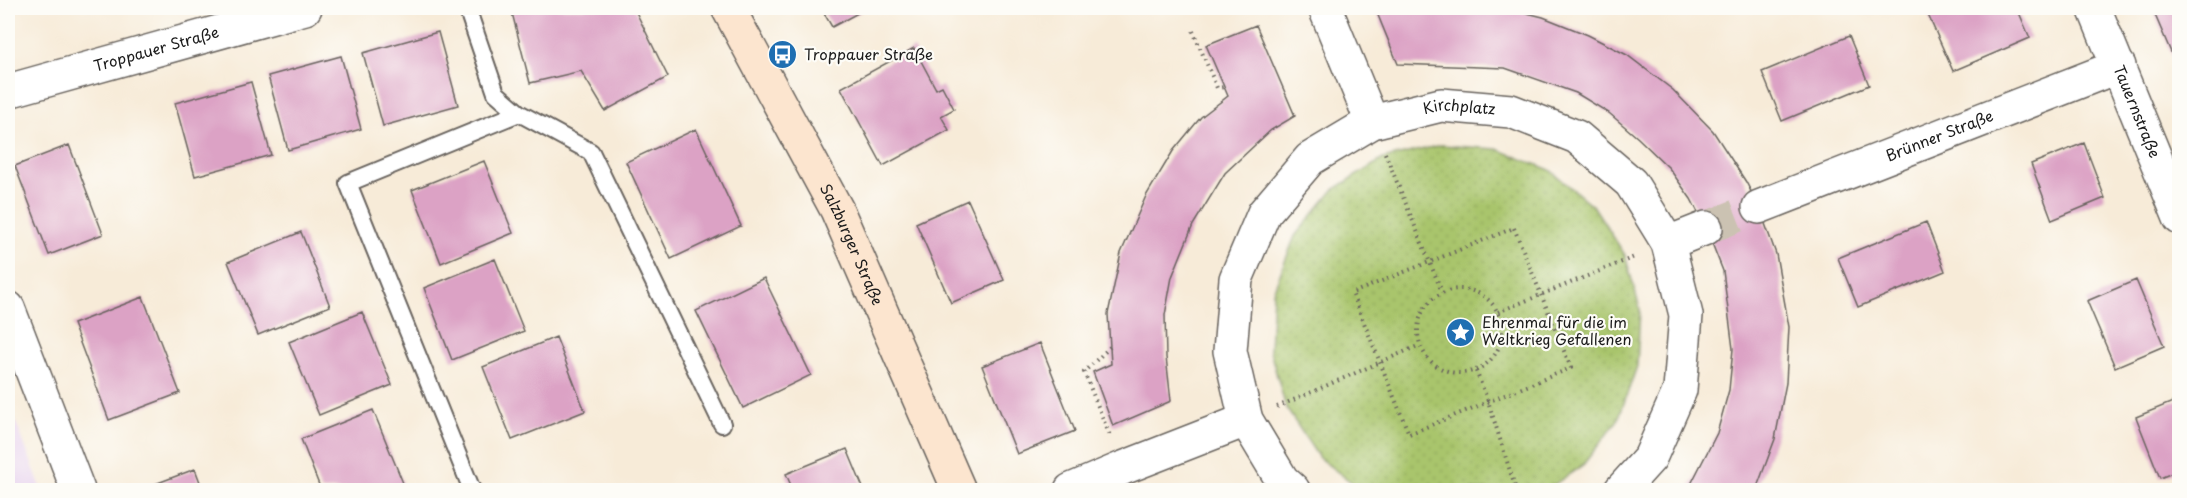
<svg xmlns="http://www.w3.org/2000/svg" width="2187" height="498" font-family="'Playpen Sans',sans-serif">
<style>
.built{fill:#e7d2ef}
.park{fill:url(#park-dots);stroke:#627044;stroke-width:1.5}
.building{fill:#dca2c5}
.lines{fill:none;stroke-linecap:round;stroke-linejoin:round}
.street-tunnel{stroke:#cbc2b2;stroke-width:33;stroke-dasharray:33 16;stroke-linecap:butt}
.lane-casing{stroke:#69645e;stroke-width:20}
.street-casing{stroke:#69645e;stroke-width:36}
.secondary-casing{stroke:#69645e;stroke-width:36}
.path{stroke:#69645e;stroke-width:4;stroke-dasharray:1.5 4.5;stroke-linecap:butt}
.lane{stroke:#fff;stroke-width:16}
.street{stroke:#fff;stroke-width:33}
.secondary{stroke:#fce5cf;stroke-width:33}
.labels{text-anchor:middle;stroke-width:4.5;stroke-linejoin:round;paint-order:stroke}
.street-label{font-size:15px;fill:#1c1c1c;stroke:#fdfcf7}
.poi-label{font-size:15px;fill:#1c1c1c;stroke:#fdfcf7;text-anchor:start}
</style>
<defs>
<pattern id="park-dots" width="8" height="8" patternUnits="userSpaceOnUse" patternTransform="scale(1.5)"><rect width="8" height="8" fill="#a9c56c"/><path d="M2 2h.1M6 6h.1" fill="none" stroke="#91a95d" stroke-width="1.8" stroke-linecap="round"/></pattern>
</defs>
<rect width="100%" height="100%" fill="#fdfcf7"/>
<filter id="ink" filterUnits="userSpaceOnUse"><feTurbulence type="fractalNoise" baseFrequency=".0167" numOctaves="2"/><feDisplacementMap in="SourceGraphic" scale="12" xChannelSelector="R" yChannelSelector="G"/><feConvolveMatrix kernelMatrix="1 2 1 2 8 2 1 2 1" color-interpolation-filters="sRGB"/></filter>
<filter id="wash" filterUnits="userSpaceOnUse"><feTurbulence type="fractalNoise" baseFrequency=".008" numOctaves="4" result="noise"/><feDisplacementMap in="SourceGraphic" scale="24" xChannelSelector="R" yChannelSelector="G"/><feGaussianBlur stdDeviation="1.35" result="paint"/><feColorMatrix in="noise" values="0 0 0 0 0 0 0 0 0 0 0 0 0 0 0 0 0 1.4 0 .05"/><feComposite in="paint" operator="in"/></filter>
<g filter="url(#wash)">
<rect width="100%" height="100%" fill="#f7ebd8"/>
<path class="built" d="M8 402 42 490H8Z"/>
<path class="park" d="M1441 145 1497 149 1550 170 1594 207 1625 255 1640 309 1637 366 1618 420 1583 465 1546 490H1362L1319 458 1286 408 1270 351 1273 292 1295 236 1333 190 1383 159Z"/>
<g id="blocks">
<path class="building" d="M519 8H634L668 77 605 111 581 71 530 83 511 9Z
M821 8H867L832 27Z
M1375 8H1491L1515 10 1543 17 1588 35 1627 55 1673 90 1713 131 1746 182 1759 207 1776 254 1789 327 1786 383 1775 439 1756 490H1688L1717 433 1729 390 1733 349 1723 271 1706 228 1691 199 1669 168 1638 138 1609 113 1576 93 1505 68 1398 64Z
M1925 8H2017L2030 38 1953 71Z
M2152 8H2180V72L2176 64Z
M1256 25 1295 116 1271 130 1225 173 1193 225 1172 277 1165 315 1166 357 1171 401 1113 426 1093 372 1111 364 1108 314 1121 253 1146 196 1173 151 1201 117 1228 96 1206 45Z
M438 32 458 105 383 126 363 53Z
M1849 36 1869 85 1782 121 1762 72Z
M914 48 936 89 942 86 954 109 941 116 949 130 883 166 841 88Z
M341 56 361 129 288 150 268 76Z
M251 82 271 155 195 176 175 103Z
M696 129 741 226 671 259 626 162Z
M2084 143 2105 198 2052 220 2031 164Z
M69 145 103 234 49 255 15 166Z
M484 161 513 233 441 263 412 190Z
M968 200 1004 280 951 303 916 223Z
M1926 222 1945 271 1858 307 1838 258Z
M301 232 330 306 258 335 228 262Z
M495 259 524 331 452 360 424 288Z
M764 278 811 375 743 408 696 311Z
M2136 280 2164 346 2115 367 2087 301Z
M143 297 180 393 109 420 73 324Z
M362 312 392 385 319 415 289 342Z
M556 337 585 411 512 440 483 367Z
M1040 343 1075 431 1017 454 982 366Z
M2180 399V470L2160 478 2136 417Z
M373 410 403 483 385 490H321L301 439Z
M847 449 864 490H793L786 474Z
M195 469 203 490H139Z"/>
</g>
</g>
<g filter="url(#ink)">
<use href="#blocks" fill-opacity="0" stroke="#69645e" stroke-width="1.5"/>
<g class="lines">
<path class="street-tunnel" d="M1706 228 1759 207"/>
<defs>
<path id="lane" d="M467 8 496 93 519 113 591 152 722 424
M472 490 348 183 519 113"/>
<g id="street">
<path d="M1325 8 1372 122"/>
<path id="s1" d="M2094 8 2180 218"/>
<path id="s2" d="M8 91 305 8"/>
<path id="s3" d="M1759 207 2119 66"/>
<path d="M1668 243 1706 228"/>
<path d="M8 308 78 490"/>
<path d="M1071 490 1123 468 1246 420"/>
<path id="s4" d="M1293 490 1282 480 1246 420 1230 351 1236 279 1264 213 1310 159 1372 122 1441 105 1511 111 1577 137 1631 183 1668 243 1686 315 1680 390 1650 458 1621 490"/>
</g>
<g id="secondary">
<path id="s5" d="M728 8 837 210 959 490"/>
</g>
</defs>
<use href="#lane" class="lane-casing"/>
<use href="#street" class="street-casing"/>
<use href="#secondary" class="secondary-casing"/>
<path class="path" d="M1193 31 1217 88 1224 87
M1385 153 1442 292
M1514 228 1571 368 1409 434 1352 293Z
M1418 331a42 42 0 1 1 84 0a42 42 0 1 1-84 0Z
M1498 312 1637 256
M1110 347 1084 372 1110 436
M1476 371 1488 401 1516 490
M1277 407 1420 345"/>
<use href="#lane" class="lane"/>
<use href="#street" class="street"/>
<use href="#secondary" class="secondary"/>
</g>
</g>
<defs>
<symbol id="bus-disc" viewBox="-11 -11 22 22"><circle r="9.5" fill="#1f6fb2" stroke="#fdfcf7"/><path d="M-5-6H5V4H4V6H2V4H-2V6H-4V4H-5ZM-3.5-4V0h7V-4ZM-3.5 1.2v1.5H-2V1.2ZM2 1.2v1.5H3.5V1.2Z" fill="#fff"/></symbol>
<symbol id="sight-disc" viewBox="-11 -11 22 22"><circle r="9.5" fill="#1f6fb2" stroke="#fdfcf7"/><path d="M0-6L1.8-2.2L6-1.7L2.9 1.2L3.7 5.4L0 3.3L-3.7 5.4L-2.9 1.2L-6-1.7L-1.8-2.2Z" fill="#fff"/></symbol>
</defs>
<g fill-rule="evenodd">
<use href="#bus-disc" x="766" y="38" width="33" height="33"/>
<use href="#sight-disc" x="1444" y="316" width="33" height="33"/>
</g>
<g class="labels">
<g class="street-label">
<text dy="5" stroke="none"><textPath href="#s2" startOffset="154">Troppauer Straße</textPath></text>
<text dy="5" stroke="none"><textPath href="#s4" startOffset="532">Kirchplatz</textPath></text>
<text dy="5" stroke="none"><textPath href="#s1" startOffset="112">Tauernstraße</textPath></text>
<text dy="5" stroke="none"><textPath href="#s3" startOffset="194">Brünner Straße</textPath></text>
<text dy="5" stroke="none"><textPath href="#s5" startOffset="267">Salzburger Straße</textPath></text>
</g>
<g class="poi-label">
<text x="804" y="60">Troppauer Straße</text>
<text x="1482" y="328">Ehrenmal für die im<tspan x="1482" dy="17">Weltkrieg Gefallenen</tspan></text>
</g>
</g>
<rect width="2187" height="498" fill="none" stroke="#fdfcf7" stroke-width="30"/>
</svg>
